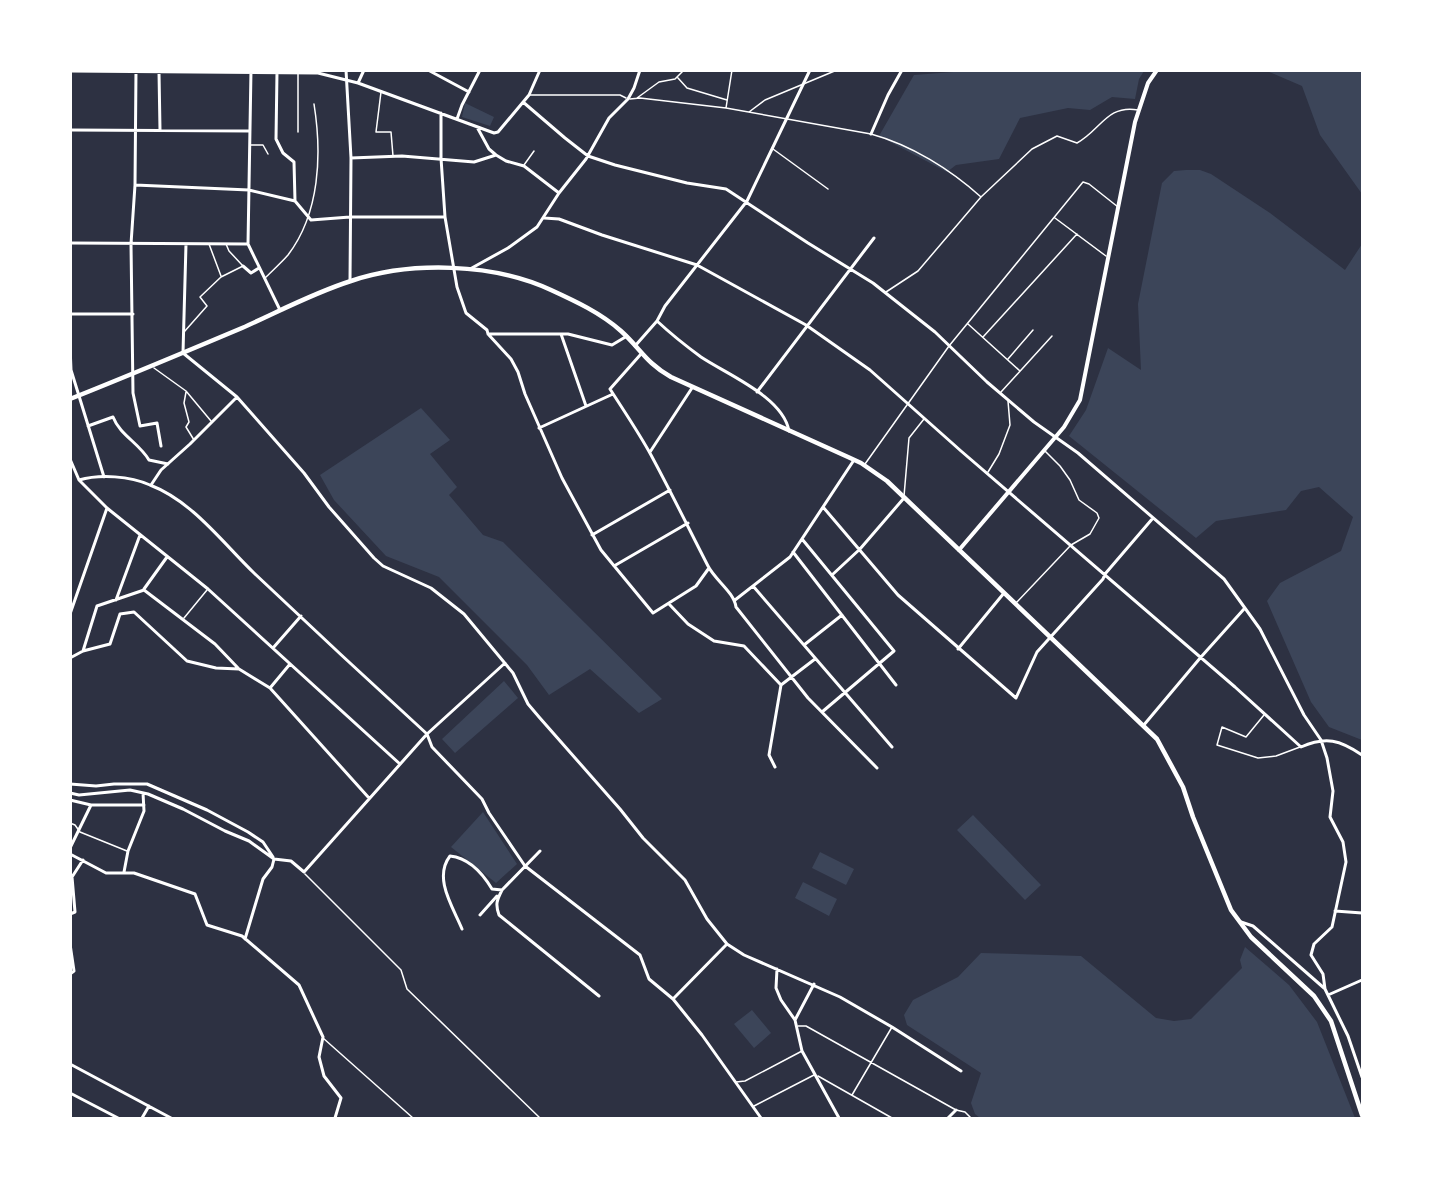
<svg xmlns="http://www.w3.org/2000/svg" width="1433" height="1189" font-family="Raleway,sans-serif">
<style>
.green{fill:#3c4559}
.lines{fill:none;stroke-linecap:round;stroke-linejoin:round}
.service{stroke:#fff;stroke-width:1.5}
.minor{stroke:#fff;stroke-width:3}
.tertiary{stroke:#fff;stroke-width:4}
.primary{stroke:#fff;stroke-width:4.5}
</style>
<rect width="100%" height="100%" fill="#2d3142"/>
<path class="green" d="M979 70 1144 71 1139 79 1135 99 1112 97 1090 110 1068 108 1020 118 999 159 956 165 947 172 879 136 914 75Z
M1267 71H1362V194L1320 135 1302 86Z
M465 103 494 117 490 126 462 117Z
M1186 170H1200L1211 174 1270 213 1345 270 1362 244V740L1329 727 1311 702 1267 601 1280 583 1341 551 1353 517 1319 487 1301 491 1286 510 1216 521 1196 538 1069 436 1086 410 1108 348 1141 370 1138 304 1162 183 1174 171Z
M421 408 450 440 430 454 457 487 449 495 483 535 503 542 662 699 639 713 590 669 549 695 527 665 439 577 386 556 334 500 320 475Z
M504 681 518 698 455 753 442 739Z
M483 812 517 864 496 883 451 847Z
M973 815 1041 885 1025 900 957 830Z
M820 852 854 869 846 885 812 868Z
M803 882 837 899 829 916 795 898Z
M1245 947 1289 985 1317 1022 1355 1118H980L975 1114 971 1103 981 1073 907 1025 904 1015 913 1000 958 977 981 953 1081 956 1156 1018 1174 1021 1191 1019 1242 968 1240 960Z
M752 1010 771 1033 754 1048 734 1024Z"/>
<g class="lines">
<path class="service" d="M298 74V132
M678 78 687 88 727 100
M381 92 376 132H391L393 156
M530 95H620L626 98
M637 98 659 82 675 79 684 70
M630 99 640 98 726 108 871 134C911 145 950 169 981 197
M726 108 732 70
M749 112 765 100 837 70
M250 145H263L268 154
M773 149 828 189
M524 165 534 151
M1055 218 1106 256
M209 244 221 276
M265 278C272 271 281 263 288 255 320 213 322 154 314 104
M886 292 918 271 981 197 1032 149 1057 136 1077 143C1100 131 1107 104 1138 110
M968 324 1020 371
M184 332 207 306 200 297 221 277 243 266 229 251 226 244
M983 337 1077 234
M1008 359 1033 330
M154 368 186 391 211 421
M186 392 184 403 189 422 186 427 194 440
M1001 392 1052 336
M865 464 949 346 1083 182 1089 184 1118 207
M988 472 999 454 1010 425 1008 401
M904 496 909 438 924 419
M1016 603 1071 545 1090 534 1099 518 1097 513 1079 500 1070 480 1060 466 1045 451
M184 618 207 590
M1264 715 1246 737 1222 727 1217 745 1258 758 1276 756 1300 747
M70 823 75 825 80 832 127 851
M305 874 401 970 407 989 540 1118
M798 1026H806L956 1110 965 1112 971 1118
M323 1038 413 1118
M818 1076 892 1118
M736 1082 745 1081 802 1051
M852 1095 892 1027
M754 1106 814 1075"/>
<path class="minor" d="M136 70 135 185 131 244 133 393 140 426 157 423 161 446
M251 70 248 244 280 310
M346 70 351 158 350 281
M428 70 469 92
M70 71 318 73 358 83 494 133 498 132 529 95 540 70
M159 72 160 130
M277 72 276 139 283 153 294 162 295 201
M358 83 364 70
M523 102 565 138 588 156 615 165 687 183 726 189 808 243 873 283 935 332 987 382 1034 422 1078 453 1224 579 1260 629 1304 715 1321 740 1327 758 1333 791 1330 817 1343 842 1346 862 1332 927 1314 944 1311 955 1323 974 1325 989 1348 1036 1362 1077
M441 113V158L445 217 457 287 466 313 487 330 488 334 511 359 518 372 525 394 562 478 601 550 653 613 696 586 709 568
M457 119 462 105 480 70
M477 127 489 149 496 155 506 161 524 166 559 193
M70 130 250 131
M871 134 888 95 902 70
M351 158 402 156 474 162 496 155
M135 185 249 190 295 201 311 220 350 217H444
M544 218 559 219 602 235 697 265 806 325 870 370 961 451 1235 687 1301 747C1326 736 1340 740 1362 755
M70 243 248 244
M186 244 183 353 237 397 304 473 329 507 374 558 383 566 431 588 464 614 513 673 528 704 539 717 620 809 643 838 685 880 707 919 727 944 744 955 840 997 892 1027 961 1071
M243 266 251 273 259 268
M470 269 508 248 537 227 559 193 586 159 609 118 628 99 634 88 640 70
M70 314H133
M657 321C671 334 686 346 701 357 728 375 783 397 789 431
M488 334H568L612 345 627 336
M561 334 586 406
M70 346 71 370 104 477
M635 346 657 321 665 306 747 201 810 70
M641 354 610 389C624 411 639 433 651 455 671 492 689 529 708 566 715 580 734 592 736 607L808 698 877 768
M757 392 874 238
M88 426 113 417C120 435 139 443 149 460L168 464
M539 428 613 394
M650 452 692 388
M70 459 79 480 107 508 208 589 400 764
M79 480C100 474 130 476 150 485 192 501 222 542 254 573 311 627 369 681 427 734L432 747 482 799 489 813 525 866 640 955 649 979 673 999 702 1035 761 1118
M151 485 161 470 190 444 237 397
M823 507 898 595 1016 698 1037 652 1103 579 1105 574 1153 518
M592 535 670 490
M802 539 894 651 822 712
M793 552 896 685
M614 566 688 523
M832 575 860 549 904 498
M753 586 892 747
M144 589 167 557
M116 600 140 535
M735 600 790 557 854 460
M669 604 688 624 714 641 744 646 781 685 769 755 775 767
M70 614 107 508
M804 645 842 615
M273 648 301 616
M958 649 1004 593
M83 651 97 606 144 590 215 644 238 668
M70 658 83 651 110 644 120 614 134 612 187 661 216 668 239 669 270 688 369 798
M781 685 815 659
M270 688 290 664
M1143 726 1201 657 1244 609
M70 784 96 786 114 784H147L207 810 248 832 263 842 273 857
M70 793 79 795 130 790 148 794 183 809 225 831 249 841 274 859 291 861 304 872 427 734 505 663
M70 800 91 805
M70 848 91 805H144
M70 854 106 873H134L195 894 207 925 242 936 299 985 323 1037 319 1057 324 1076 341 1098 335 1118
M124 872 128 851 144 811 143 793
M502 890C497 900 495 904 499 915L599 996
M501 891 540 851
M1335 911 1362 913
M70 914 75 912 72 877 83 860
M480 915 497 896
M1241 922 1253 926 1324 988
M462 929C453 907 433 878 450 856 469 858 483 874 492 889L502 890
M245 939 263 879 272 867 274 859
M70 944 74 971 70 974
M777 969 776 988 781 1000 795 1020 802 1051 839 1118
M1328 995 1362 980
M673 999 727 944
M795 1020 814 984
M70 1064 171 1118
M70 1093 118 1118
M142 1118 149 1106
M948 1118 956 1110"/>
<path class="tertiary" d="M959 550 1064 427 1080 400 1135 122 1148 83 1157 70"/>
<path class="primary" d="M70 399C128 376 185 352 242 328 278 312 313 293 351 281 411 261 493 263 551 290 575 301 601 313 621 331 640 348 646 363 671 377L848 457 861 463 887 481 1157 739 1183 787 1193 817 1231 910 1251 937 1314 996 1331 1021 1362 1115"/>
</g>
<rect width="1433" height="1189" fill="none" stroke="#ffffff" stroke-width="144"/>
</svg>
